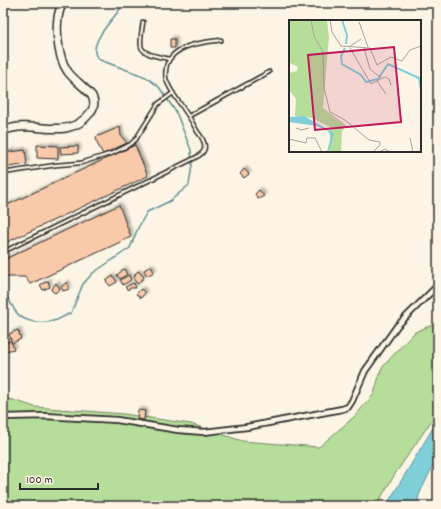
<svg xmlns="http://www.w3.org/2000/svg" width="441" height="509" font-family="Dekko,sans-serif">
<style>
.green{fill:#b6de9a;stroke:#708462}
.water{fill:#7fcfd9;stroke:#5d8d93}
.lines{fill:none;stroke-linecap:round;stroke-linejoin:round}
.stream{stroke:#5d8d93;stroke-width:1.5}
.building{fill:#f9caa9;stroke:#2b2b2b;filter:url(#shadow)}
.lane-casing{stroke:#2b2b2b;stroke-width:5.5}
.street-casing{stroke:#2b2b2b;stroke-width:8}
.secondary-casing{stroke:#2b2b2b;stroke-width:10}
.lane{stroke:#fcf5e5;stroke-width:2.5}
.street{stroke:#fcf5e5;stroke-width:4.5}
.secondary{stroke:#fcf5e5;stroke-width:7}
.inset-river{fill:none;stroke:#7fcfd9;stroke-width:2}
.inset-road{fill:none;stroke:#a8a49b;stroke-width:1}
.view{fill:#c2185b;fill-opacity:0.15;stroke:#c2185b;stroke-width:2}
.inset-edge{fill:none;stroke:#2b2b2b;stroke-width:2}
</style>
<defs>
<filter id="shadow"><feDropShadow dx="2.5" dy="-2.5" stdDeviation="1" flood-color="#0004"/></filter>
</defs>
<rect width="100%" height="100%" fill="#fcf5e5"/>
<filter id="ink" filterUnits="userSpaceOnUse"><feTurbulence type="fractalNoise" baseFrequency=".025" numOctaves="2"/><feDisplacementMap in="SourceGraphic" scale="8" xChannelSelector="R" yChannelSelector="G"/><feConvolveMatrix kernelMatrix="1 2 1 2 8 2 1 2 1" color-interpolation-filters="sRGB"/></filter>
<g filter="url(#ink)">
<path class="green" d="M432 325 438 332V420H432L395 474 376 506H3V398L13 400 35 407 124 414 191 424 242 441 319 447 355 416 374 394 381 369 396 352 415 332Z"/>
<path class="water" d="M438 423V455L419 495 417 506H386L433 428Z"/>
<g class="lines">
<path class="stream" d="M3 295C11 299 11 306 16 312 25 324 44 324 57 320 61 318 66 315 71 313L83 284 93 273 130 248 138 228 147 212 170 201 189 185 192 165 191 150 176 112 159 87 146 77 100 60C84 49 110 22 118 12 120 9 121 6 122 3"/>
</g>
<path class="building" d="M170 39H175V48H170Z
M120 127 121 136 127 143 103 154 98 145 96 137Z
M37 145 58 146V159L37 158Z
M135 145 148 176 3 244V207Z
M78 146V153L61 154 60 147Z
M25 150 27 164 3 168V153Z
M244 169 249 174 244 178 240 174Z
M259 190 264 196 258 199 255 194Z
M119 205 131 237 30 284 25 277H6L3 268V260Z
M151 266 154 272 147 276 144 270Z
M124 269 127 274 120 279 117 275Z
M138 271 144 277 138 284 134 280 135 274Z
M129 275 131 280 123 285 120 280Z
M113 276 117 282 110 286 106 281Z
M48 281 50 287 43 290 40 285Z
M67 282 69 289 63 291 61 287Z
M56 283 60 289 55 293 51 290Z
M134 283 136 288H130L128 290 125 287 129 285Z
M141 289 145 293 141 298 136 294Z
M18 330 21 339 12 343 9 334Z
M11 341 14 349 6 351 5 343Z
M138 410 145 411 144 420 137 419Z"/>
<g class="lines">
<defs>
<path id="lane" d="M143 22C142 30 140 38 141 46 142 55 162 57 169 59
M189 116 269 72
M3 173 56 165 81 163 113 153 131 144 136 139 158 104 173 93
M3 252 195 158C198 156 203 154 204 150 207 144 201 136 197 131 193 123 188 115 183 108 177 99 169 89 166 79 165 74 166 68 167 64 175 44 202 43 221 40"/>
<path id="street" d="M3 417 44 416 117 420 178 430 204 432 247 427 342 409 348 407 352 401 365 371 397 326 438 285"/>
<path id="secondary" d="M3 131C32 117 66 144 90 113 95 107 95 102 92 96 85 87 75 81 68 72 57 57 53 19 63 3"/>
</defs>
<use href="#lane" class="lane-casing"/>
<use href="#street" class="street-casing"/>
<use href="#secondary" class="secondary-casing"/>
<use href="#lane" class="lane"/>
<use href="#street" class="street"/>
<use href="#secondary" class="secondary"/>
</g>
</g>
<g transform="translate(289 20)">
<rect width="132" height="132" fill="#fcf5e5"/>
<path d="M0 0H38L40 17 34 88 57 105 53 112 52 132H41V107L23 98 6 96 7 79 0 70V53L8 51 9 47 1 43Z" fill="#b6de9a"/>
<path d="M15 96 45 113 40 132H38L42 116 39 111 28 106 0 102V97Z" fill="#7fcfd9"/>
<path class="inset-river" d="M53 0 58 15 57 24M56 28 52 36 53 44 72 55 77 62 89 59 99 44 130 58 132 70"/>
<path class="inset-road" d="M22 0 25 16 34 32 35 68 41 92 56 100 80 120 91 122V125L84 132M41 0 43 12 52 26 81 28 88 45 102 37 113 41 121 30 132 26M70 2 79 27M60 27 72 19M61 28 82 64 96 57 100 59 102 65M75 28 81 49 92 58M88 61 97 74M7 108 12 110 20 108M121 118 124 132M0 119 17 123 18 118H26L33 132M90 132 96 129 101 132"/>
<path class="view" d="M105 27 112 102 26 110 19 35Z"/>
<rect width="132" height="132" class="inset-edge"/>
</g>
<rect width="441" height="509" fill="none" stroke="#fcf5e5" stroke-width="16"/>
<rect x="8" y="8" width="425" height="493" fill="none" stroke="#2b2b2b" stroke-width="1.5" filter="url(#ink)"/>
<path d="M20 483v6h78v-6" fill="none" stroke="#2b2b2b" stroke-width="2"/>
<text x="26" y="483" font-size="12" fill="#2b2b2b" stroke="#fcf5e5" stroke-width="3" paint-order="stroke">100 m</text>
</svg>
